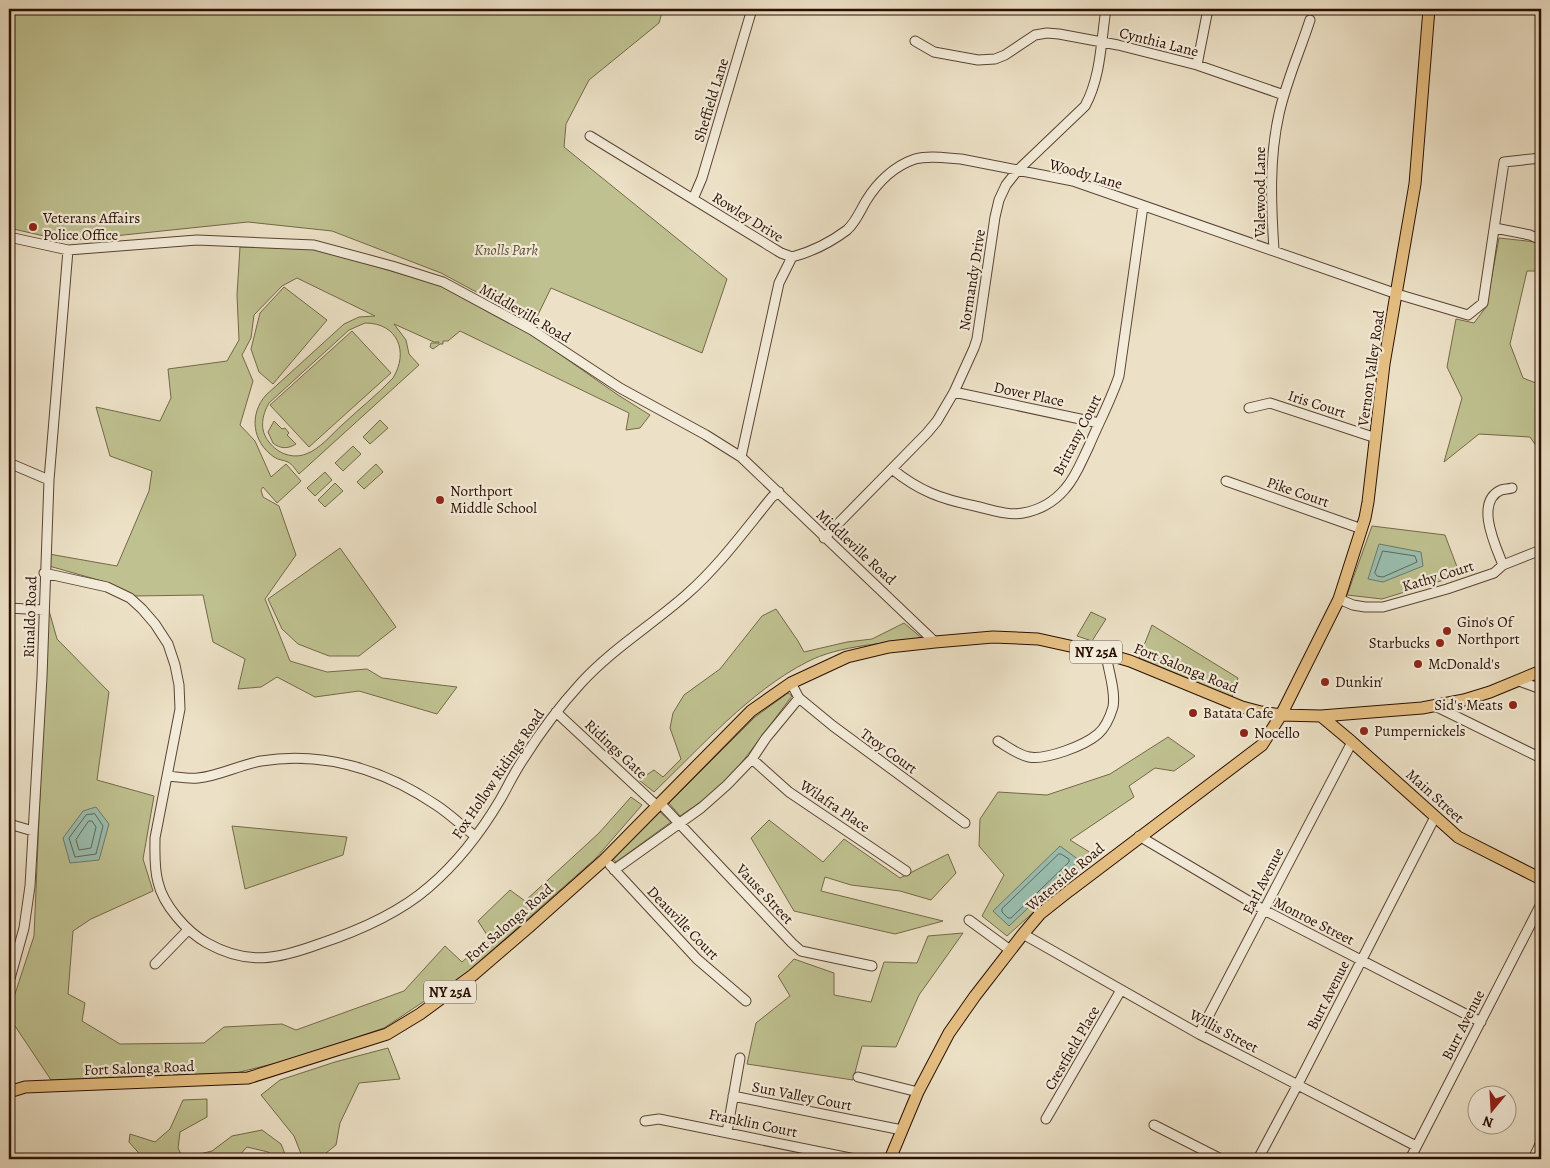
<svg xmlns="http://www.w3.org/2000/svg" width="1550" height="1168" font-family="Alegreya,serif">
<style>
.green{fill:#bfc190;stroke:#756849;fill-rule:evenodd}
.water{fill:#9abeaf;stroke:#6e786a}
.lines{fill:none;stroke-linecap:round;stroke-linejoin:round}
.shore{stroke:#626658;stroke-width:1}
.minor-casing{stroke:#5b4333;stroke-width:11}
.major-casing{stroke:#2b0e02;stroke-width:13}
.minor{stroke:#f3ecda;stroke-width:9}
.major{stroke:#e6c083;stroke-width:11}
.poi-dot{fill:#8f2418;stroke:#f3ecda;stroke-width:2}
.labels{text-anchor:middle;stroke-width:4.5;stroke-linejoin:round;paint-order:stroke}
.shield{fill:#f3ecda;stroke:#675143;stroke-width:1}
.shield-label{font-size:14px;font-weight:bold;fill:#2b0e02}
.street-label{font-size:15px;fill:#2b0e02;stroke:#f3ecda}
.poi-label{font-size:15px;fill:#2b0e02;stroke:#f3ecda;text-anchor:start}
.park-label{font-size:15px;font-style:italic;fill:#5f4d34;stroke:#f3ecda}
</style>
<rect width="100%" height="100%" fill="#ece1c6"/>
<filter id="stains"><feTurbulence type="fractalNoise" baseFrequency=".004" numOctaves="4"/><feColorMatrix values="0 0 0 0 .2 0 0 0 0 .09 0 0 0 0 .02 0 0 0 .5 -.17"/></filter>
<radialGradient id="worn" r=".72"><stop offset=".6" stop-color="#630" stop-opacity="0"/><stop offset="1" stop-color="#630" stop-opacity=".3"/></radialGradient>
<path class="green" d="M9 9H663L659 23 589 80 566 124 564 147 727 279 702 353 551 288 534 323 441 273 332 231 248 222 66 241 9 228Z
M1499 238 1536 242 1541 246V271H1527L1510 344 1523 378 1541 385V453L1530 437 1479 434 1444 462 1462 398 1447 367 1456 319 1474 323 1486 307Z
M240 247 316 249 439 285 531 334 618 395 650 415 640 428 626 430 629 413 460 331 448 341H443V344H440L433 349 430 347 431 343H439V342H434L394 324 406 340 409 354 419 365 299 474C296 470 292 464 288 462 284 460 278 460 274 457 252 442 249 414 266 395L344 324 359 317 375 316 297 278 282 286 254 315 251 338 242 355 253 381 240 425 255 441 271 477 286 464 301 481 277 503 263 487 261 490 263 497 279 506 296 555 265 599 290 661 327 672 367 669 382 678 457 687 437 714 359 691 315 697 277 677 261 687 238 689 245 659 213 642 203 595 133 596 109 583 49 566V554L117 566 149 491 152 471 110 456 96 407 160 421 171 398 168 369 227 361 239 340 237 295ZM365 323C398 323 409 352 393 378 377 395 359 409 342 425 332 434 320 449 306 454 293 459 278 454 269 442 259 430 262 415 269 403L349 330Z
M284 287 327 320 273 384 259 372 251 349 260 313Z
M352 331 391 373 309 447 270 405Z
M380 420 388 428 370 444 363 437Z
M274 421 282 429 285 428 289 433 287 435 296 444C288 449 280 449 273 443L268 432Z
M353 446 361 454 343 471 335 463Z
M376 464 383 472 364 489 357 482Z
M325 472 332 480 315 496 307 488Z
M335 483 343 491 325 507 318 500Z
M1372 526 1445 535 1460 575 1382 599 1347 595Z
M340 548 396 627 359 656H329L298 644 282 629 268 599Z
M48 607 57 639 109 692 97 780 154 796 143 859 153 891 91 919 73 931 68 994 85 1003 82 1021 120 1044 204 1043 224 1027 282 1024 296 1030 404 991 445 946 462 962 489 938 478 921 510 890 525 901 599 833 631 797 642 805 596 858 468 972 384 1028 292 1059 236 1073 51 1080 9 1017V1012L34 936Z
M776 609 798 641 804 652 847 642 872 639 904 623 923 639C888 643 839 645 807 662 750 691 701 747 654 792L639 780 654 770 663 777 681 759 670 728 673 713 684 695 720 669 762 616Z
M1091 612 1106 619 1092 641 1077 636Z
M1152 625 1238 678 1232 697 1139 658Z
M788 693 792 696 746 757 718 790 680 816 669 803 755 717Z
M1168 737 1195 756 1174 771 1155 768 1129 786 1134 797 1070 840 1096 856 1007 936 982 916 1004 875 979 846 980 819 998 792 1047 795 1110 774Z
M660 812 671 822 616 862 613 859Z
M769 820 823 862 844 839 900 878 948 854 956 873 931 900 900 891 851 885 825 877 821 891 943 921 895 934 794 911 751 838Z
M232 826 347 837 343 855 245 889Z
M963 933 919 995 896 1047 862 1046 853 1080 747 1064 756 1023 790 996 778 976 794 959 834 973V995L871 1002 884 962 917 963 928 936Z
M388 1048 400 1079 359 1083 340 1123 336 1145 321 1157 320 1159H303L294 1136 261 1095 280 1080 335 1062Z
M207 1099V1117L180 1132 178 1148 183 1158 212 1151 232 1136 262 1130 281 1144 287 1159H278L268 1152 247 1147 236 1159H144L129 1142 130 1134 155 1142 170 1129 183 1100Z"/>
<path class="water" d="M1379 544 1421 552 1423 566 1383 582 1368 579Z
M96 807 109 824 99 860 70 863 63 838 83 811Z
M1060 846 1079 860 1009 926 993 911Z"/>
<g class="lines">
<path class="shore" d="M1383 551 1415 556 1417 562 1383 577 1377 576 1375 573Z
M95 814 103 826 96 854 75 857 69 838 86 815Z
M89 821H92L96 827 91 848 79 850 76 840Z
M1059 854H1061L1069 859V862L1011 918H1008L1002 912V909Z"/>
<defs>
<path id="minor" d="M915 41 934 52 978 60 995 59 1005 55 1035 35 1047 33 1059 34 1118 45 1197 65 1284 95
M1197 65 1208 9
M590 136 781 253 792 257 779 283 741 457
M693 199 702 178 752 9
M1495 228 1530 235 1541 240
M9 237 68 250 197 240 314 245 392 266 443 282 532 330 620 388 706 435 741 457 935 642
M1274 250C1271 204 1269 159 1279 114 1286 82 1300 51 1310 20
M792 257C811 252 831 242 847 230 856 222 860 211 866 201 877 183 894 166 915 159 929 155 946 158 961 159L1073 181 1397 294 1468 315 1483 303 1504 162 1541 158
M954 392 1099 423
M1249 408 1270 403 1376 438
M9 463 49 480
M892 469C919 491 941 499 975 506 989 509 1008 516 1023 513 1040 510 1054 502 1065 489 1076 477 1082 460 1089 446 1099 422 1111 400 1119 376L1143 206
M1226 481 1362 529
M824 538 927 433 937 421 954 392 974 348 977 339 995 217 999 200 1006 185 1017 171 1085 106C1101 77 1101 41 1106 9
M1503 565C1496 547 1474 502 1501 490 1504 489 1509 489 1512 488
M44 573 107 587 130 598 142 609 155 624 168 644 175 665 179 685 180 709 155 838C155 852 154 868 158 882 163 905 187 932 207 943 248 966 278 959 319 944 358 931 398 914 429 887 457 863 481 832 500 800 508 786 515 771 524 758 541 731 560 706 581 683 612 649 652 625 687 594 719 566 745 530 772 497L779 492
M1339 599 1353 605 1365 607H1383L1447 589 1494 573 1503 565 1541 550
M9 608 44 610
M1519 681 1541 689
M799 698 833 726 965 823
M1435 706 1541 758
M556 712 657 806
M998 741C1008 747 1018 755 1029 757 1046 760 1084 746 1098 734 1105 728 1110 717 1113 707 1116 691 1108 670 1106 654
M752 759 789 792 906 871
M168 776C178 777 188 779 198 778 219 776 239 765 261 761 324 751 384 770 436 805 450 814 462 826 475 836
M660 803 792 943 801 951 872 966
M9 824 33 831
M1139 836 1264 910 1481 1022
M610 865 697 959 746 1001
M614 870 701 808 727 785 752 759 766 738 799 698 791 683
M969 920 1010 950
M1023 934 1199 1034 1416 1146
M155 964 188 930
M9 982 24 928 30 886 42 677 49 480 68 250
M1199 1034 1352 742
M858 1077 918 1092
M733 1096 902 1130
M1046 1119 1121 990
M645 1121 659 1119 855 1159
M1154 1125 1221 1159
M727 1132 740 1058
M1258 1159 1297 1086 1435 817
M1410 1159 1541 904
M1533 1159 1541 1142"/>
<path id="major" d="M1321 716 1352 742 1458 837 1541 879
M9 1092 25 1087 248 1078 387 1034 420 1014 473 975 530 926 604 860 751 711 791 683 847 657 889 647 935 642 993 637 1038 639 1106 654 1130 661 1242 707 1261 712 1281 715 1321 716 1422 708 1464 700 1490 692 1541 671
M890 1159 918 1092 949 1033 975 996 1023 934 1040 914 1069 891 1262 745 1281 715 1339 599 1365 518 1368 502 1384 364 1415 184 1429 9"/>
</defs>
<use href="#minor" class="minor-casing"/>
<use href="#major" class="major-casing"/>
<use href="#minor" class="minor"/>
<use href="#major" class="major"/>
</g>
<g class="poi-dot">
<circle cx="33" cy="227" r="5"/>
<circle cx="440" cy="500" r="5"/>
<circle cx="1447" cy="631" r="5"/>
<circle cx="1440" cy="643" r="5"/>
<circle cx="1418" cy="664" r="5"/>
<circle cx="1325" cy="682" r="5"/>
<circle cx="1513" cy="705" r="5"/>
<circle cx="1193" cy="713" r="5"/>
<circle cx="1364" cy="731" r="5"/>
<circle cx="1244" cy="733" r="5"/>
</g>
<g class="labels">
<g class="shield">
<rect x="1070" y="640.5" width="52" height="23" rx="4"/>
<rect x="424" y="980.5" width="52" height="23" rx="4"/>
</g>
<g class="shield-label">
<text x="1096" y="657">NY 25A</text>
<text x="450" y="997">NY 25A</text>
</g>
<g class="street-label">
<text transform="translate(1159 42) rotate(14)" y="5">Cynthia Lane</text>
<text transform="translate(711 100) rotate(-73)" y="5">Sheffield Lane</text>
<text transform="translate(1086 174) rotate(16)" y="5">Woody Lane</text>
<text transform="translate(1260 192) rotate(-90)" y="5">Valewood Lane</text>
<text transform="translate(748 217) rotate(32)" y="5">Rowley Drive</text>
<text transform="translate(972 280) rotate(-81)" y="5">Normandy Drive</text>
<text transform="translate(525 313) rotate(30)" y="5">Middleville Road</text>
<text transform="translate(1371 368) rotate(-82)" y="5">Vernon Valley Road</text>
<text transform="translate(1029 394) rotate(12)" y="5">Dover Place</text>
<text transform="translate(1317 404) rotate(18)" y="5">Iris Court</text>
<text transform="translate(1077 435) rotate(-63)" y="5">Brittany Court</text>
<text transform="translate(1298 492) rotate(19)" y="5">Pike Court</text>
<text transform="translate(856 547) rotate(43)" y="5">Middleville Road</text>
<text transform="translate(1438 576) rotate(-17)" y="5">Kathy Court</text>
<text transform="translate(30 617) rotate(-88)" y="5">Rinaldo Road</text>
<text transform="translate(1186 668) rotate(22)" y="5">Fort Salonga Road</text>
<text transform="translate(616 749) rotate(43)" y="5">Ridings Gate</text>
<text transform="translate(889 751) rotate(36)" y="5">Troy Court</text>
<text transform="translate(498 774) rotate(-56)" y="5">Fox Hollow Ridings Road</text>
<text transform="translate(1435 796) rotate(42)" y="5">Main Street</text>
<text transform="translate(835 806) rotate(34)" y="5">Wilafra Place</text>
<text transform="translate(1065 877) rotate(-40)" y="5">Waterside Road</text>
<text transform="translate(1263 881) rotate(-63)" y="5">Earl Avenue</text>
<text transform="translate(765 894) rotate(47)" y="5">Vause Street</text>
<text transform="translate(1314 921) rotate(27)" y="5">Monroe Street</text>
<text transform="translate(509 923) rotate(-41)" y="5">Fort Salonga Road</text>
<text transform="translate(683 923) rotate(46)" y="5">Deauville Court</text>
<text transform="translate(1328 995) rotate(-63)" y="5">Burt Avenue</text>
<text transform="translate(1463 1025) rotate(-63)" y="5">Burr Avenue</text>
<text transform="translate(1224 1031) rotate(28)" y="5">Willis Street</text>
<text transform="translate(1072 1048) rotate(-60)" y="5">Crestfield Place</text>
<text transform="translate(139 1068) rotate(-2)" y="5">Fort Salonga Road</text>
<text transform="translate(802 1096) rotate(11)" y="5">Sun Valley Court</text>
<text transform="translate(753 1123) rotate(12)" y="5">Franklin Court</text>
</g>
<g class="poi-label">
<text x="43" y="223">Veterans Affairs<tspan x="43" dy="17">Police Office</tspan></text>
<text x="450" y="496">Northport<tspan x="450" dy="17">Middle School</tspan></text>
<text x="1457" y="627">Gino's Of<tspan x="1457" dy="17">Northport</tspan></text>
<text x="1430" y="648" text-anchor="end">Starbucks</text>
<text x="1428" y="669">McDonald's</text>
<text x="1335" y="687">Dunkin'</text>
<text x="1503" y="710" text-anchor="end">Sid's Meats</text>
<text x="1203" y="718">Batata Cafe</text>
<text x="1374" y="736">Pumpernickels</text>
<text x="1254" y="738">Nocello</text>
</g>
<g class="park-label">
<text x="506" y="255">Knolls Park</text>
</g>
</g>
<rect width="1550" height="1168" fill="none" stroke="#ece1c6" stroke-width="30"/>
<rect x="10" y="10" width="1530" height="1148" fill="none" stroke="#2b0e02" stroke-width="2.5"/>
<rect x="15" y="15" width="1520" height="1138" fill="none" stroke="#2b0e02"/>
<g transform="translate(1492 1110) rotate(198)"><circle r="24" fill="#f3ecda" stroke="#a39384"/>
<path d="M0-4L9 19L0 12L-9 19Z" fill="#8f2418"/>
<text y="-8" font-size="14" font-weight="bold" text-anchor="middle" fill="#2b0e02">N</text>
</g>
<rect width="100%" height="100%" filter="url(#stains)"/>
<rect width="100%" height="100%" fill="url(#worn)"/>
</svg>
